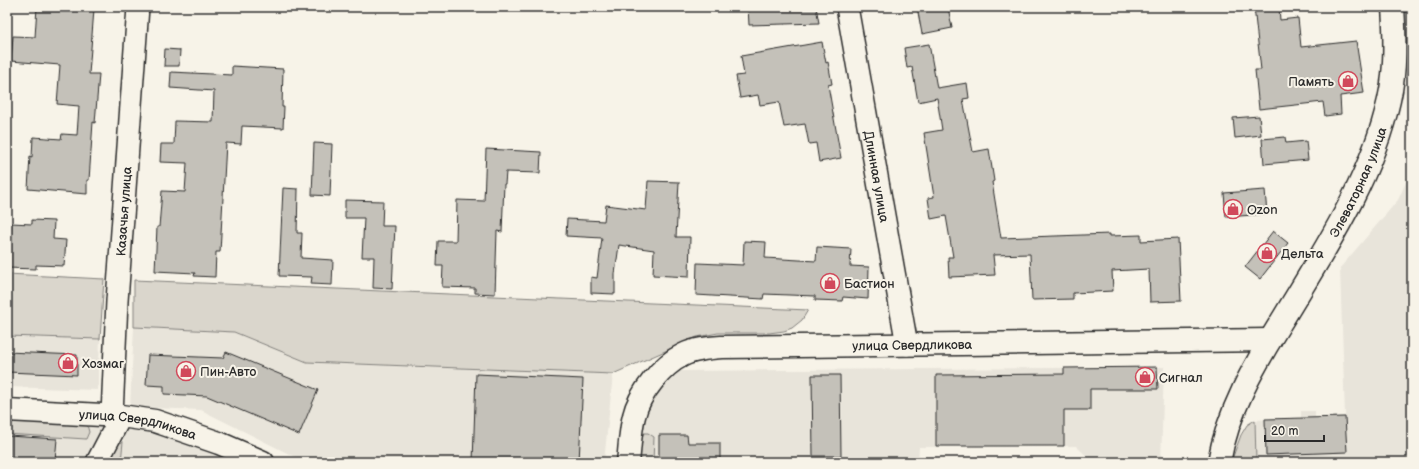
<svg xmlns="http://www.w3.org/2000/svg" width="1419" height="469" font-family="'Balsamiq Sans',sans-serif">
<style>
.built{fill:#e8e4da}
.green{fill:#dad6cc;stroke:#82807c}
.building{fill:#c4c1b9;stroke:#2b2b2b}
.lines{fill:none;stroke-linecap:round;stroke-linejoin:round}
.street-casing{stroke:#2b2b2b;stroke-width:24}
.secondary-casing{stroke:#2b2b2b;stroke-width:25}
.street{stroke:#f7f3e8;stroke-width:21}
.secondary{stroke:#f7f3e8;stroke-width:22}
.labels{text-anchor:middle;stroke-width:4;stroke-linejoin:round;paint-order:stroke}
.poi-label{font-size:13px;fill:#2b2b2b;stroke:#f7f3e8;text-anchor:start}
.street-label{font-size:13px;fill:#2b2b2b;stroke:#f7f3e8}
</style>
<rect width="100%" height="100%" fill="#f7f3e8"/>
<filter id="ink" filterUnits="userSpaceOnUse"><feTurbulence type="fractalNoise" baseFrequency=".025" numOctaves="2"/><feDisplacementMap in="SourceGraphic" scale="8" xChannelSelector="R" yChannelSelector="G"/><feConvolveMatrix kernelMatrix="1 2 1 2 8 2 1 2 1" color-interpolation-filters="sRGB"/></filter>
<g filter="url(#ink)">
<path class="built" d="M1412 169V462H1256L1255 420 1301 418V411H1315V418L1345 416 1340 268 1398 200Z
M134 327 234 332 307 362 613 374 604 462H305L201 410 130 407Z
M7 336 100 339 98 390 7 387Z
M1164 367 1161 462H1093L1076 446 919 447 918 462H636L641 424 652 392 676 371Z
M7 420 111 427 92 462H7Z
M125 425 148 428 246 462H121Z"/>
<path class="green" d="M7 274 104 279 100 339 7 336Z
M134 280 808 310 802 320 792 328 784 331 769 333H718L697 337 613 374 307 362 234 332 134 327Z
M7 420 87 425 89 432 86 439 7 434Z
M1255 420 1256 462H1231L1241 435 1247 425Z
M644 433H648L654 437 653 462H639L642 436Z
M123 442 121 462H106L118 443Z"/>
<path class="building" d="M37 7 94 9 89 74H99L95 123 93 122 89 180H87V194L28 189 30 156 32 157 33 137 61 139 62 134 77 135 79 106 57 104 60 65 11 61 13 36 35 37Z
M748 7H816L819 23 749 25Z
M917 7H948L952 28 922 34Z
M1254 7H1279L1280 20 1298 18 1301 47 1356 41 1364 93 1340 96 1341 114 1325 116 1323 102 1259 109 1255 70H1261Z
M822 42 826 63 828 62 832 84 828 85 841 158 819 162 816 143 809 144 805 124 784 127 779 102 760 105 758 95 740 98 736 76 744 75 741 56Z
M929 44 937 88 967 83 969 98 963 99 973 152 989 149 994 181 992 182 1001 238 1110 234V236L1141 235V241L1178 239 1181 301 1150 302 1149 269 1112 271 1113 291 1073 293V299L1032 300 1030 254 993 255 995 275 949 277 948 257H953L946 216 931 219 928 198 934 197 924 133 942 130 937 98 918 102 912 67 907 68 904 48Z
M165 49 180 50 179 66H164Z
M232 66 283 69 282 107H284L283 128 242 126 241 144 226 143 220 252H216L215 277 194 276 195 273 155 271 157 227H159L162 191 185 192 187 163 160 162 161 144H174L175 121 213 122 214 91 170 88 171 72 232 75Z
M1259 116 1261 135 1235 138 1233 118Z
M1285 137 1286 143 1306 141 1308 160 1264 164 1262 139Z
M314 143 332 144 330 196 312 195Z
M486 149 541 152 540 173 506 172 505 184H504L502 232 497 231 495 294 475 293V288L442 287 443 266H437L438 241H456L457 200 484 201Z
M648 181 679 182 676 237H690L689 277 653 275 654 250 619 245 615 274V294L591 293V277L597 278 602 238 566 236 567 219 604 221 606 205 646 210Z
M283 188 298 189 297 233H302L301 258 333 260 332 285 311 284 312 277 279 276Z
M1265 190 1267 214 1226 217 1224 193Z
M345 200 383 201 382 226H395L392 289 373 288 374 257H362L364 218H345Z
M32 220 54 221 53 239 66 240 64 266 36 265V269L7 268V249H10L11 223 32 224Z
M1273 231 1288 243 1260 279 1245 267Z
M744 241 766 242 765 258 816 261 817 247 851 249 850 266 869 267 868 299 843 297 842 301 815 300V296L764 294 763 299 696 295 697 263 743 265Z
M7 352 77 355V375L7 372Z
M226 352 318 390 299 435 207 396 164 394V386L146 385 148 355 223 358Z
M1157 367 1158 389H1090V410H1064V446H936V375L1064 374V368Z
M476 374 583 379 579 462H473Z
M812 375H840L841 456H813Z
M1345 417 1347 452 1266 455 1265 419Z
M659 435H687L688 443H720V462H659Z
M8 436 57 439 55 461 49 460V462H14V457H7Z"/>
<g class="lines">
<defs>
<g id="street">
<path id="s1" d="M847 7 907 345"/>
<path id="s2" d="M112 415 117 301 138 7"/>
<path d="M97 462 121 416"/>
</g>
<g id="secondary">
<path id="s3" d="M7 410 121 416 155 421 219 443 263 462"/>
<path id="s4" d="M628 462C630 447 630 431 634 416 639 394 662 365 683 355 695 349 709 348 722 347L1270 340"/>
<path id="s5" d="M1219 462C1228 411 1254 366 1281 322 1323 252 1371 181 1389 100 1396 70 1395 38 1393 7"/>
</g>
</defs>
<use href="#street" class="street-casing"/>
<use href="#secondary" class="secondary-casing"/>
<use href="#street" class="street"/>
<use href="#secondary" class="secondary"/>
</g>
</g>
<defs>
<symbol id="shop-ring" viewBox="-11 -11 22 22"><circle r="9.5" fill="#f7f3e8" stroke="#d1495b" stroke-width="1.5"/><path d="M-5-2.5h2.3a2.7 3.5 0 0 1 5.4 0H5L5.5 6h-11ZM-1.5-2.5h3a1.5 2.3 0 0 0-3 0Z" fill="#d1495b"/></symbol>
</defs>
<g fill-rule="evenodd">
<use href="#shop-ring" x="1337" y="70" width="22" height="22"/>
<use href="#shop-ring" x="1222" y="198" width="22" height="22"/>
<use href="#shop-ring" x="1256" y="242" width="22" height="22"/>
<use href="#shop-ring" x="819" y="272" width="22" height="22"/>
<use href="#shop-ring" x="57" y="352" width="22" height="22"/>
<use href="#shop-ring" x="175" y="360" width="22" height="22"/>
<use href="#shop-ring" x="1134" y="366" width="22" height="22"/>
</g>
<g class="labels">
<g class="poi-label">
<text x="1334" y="86" text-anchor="end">Память</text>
<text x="1247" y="214">Ozon</text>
<text x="1281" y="258">Дельта</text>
<text x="844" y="288">Бастион</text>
<text x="82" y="368">Хозмаг</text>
<text x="200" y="376">Пин-Авто</text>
<text x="1159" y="382">Сигнал</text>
</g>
<g class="street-label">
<text dy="5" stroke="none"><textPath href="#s1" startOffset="172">Длинная улица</textPath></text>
<text dy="5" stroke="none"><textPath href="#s5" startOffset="314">Элеваторная улица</textPath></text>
<text dy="5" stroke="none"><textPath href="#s2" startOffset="204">Казачья улица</textPath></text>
<text dy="5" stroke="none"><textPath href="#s4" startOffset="357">улица Свердликова</textPath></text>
<text dy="5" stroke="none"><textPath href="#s3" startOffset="132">улица Свердликова</textPath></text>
</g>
</g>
<rect width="1419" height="469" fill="none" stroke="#f7f3e8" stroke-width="24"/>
<rect x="12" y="12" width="1395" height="445" fill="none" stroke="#2b2b2b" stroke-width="1.5" filter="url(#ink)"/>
<path d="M1265 435v6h59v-6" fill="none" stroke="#2b2b2b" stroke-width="2"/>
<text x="1271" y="435" font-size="12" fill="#2b2b2b" stroke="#f7f3e8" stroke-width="3" paint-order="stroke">20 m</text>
</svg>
